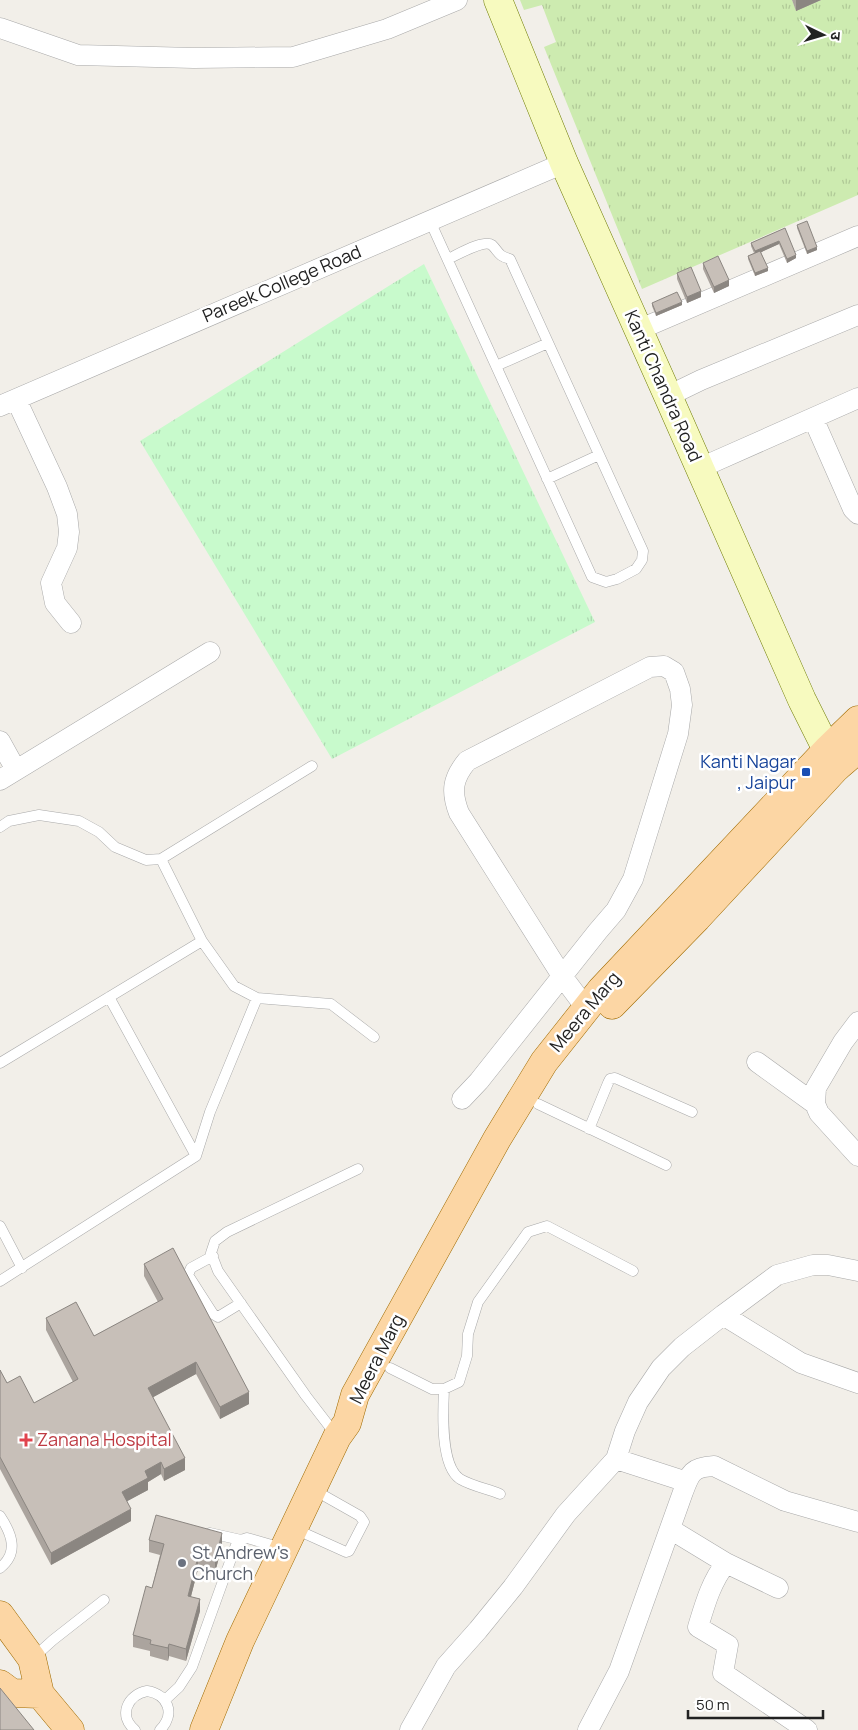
<svg xmlns="http://www.w3.org/2000/svg" width="858" height="1730" font-family="Manrope,'Noto Sans Devanagari',sans-serif">
<style>
.grass{fill:url(#grass-tufts)}
.park{fill:url(#park-tufts)}
.lines{fill:none;stroke-linecap:round;stroke-linejoin:round}
.lane-casing{stroke:#a9a9a9;stroke-width:11}
.street-casing{stroke:#a9a9a9;stroke-width:21}
.secondary-casing{stroke:#707d05;stroke-width:29}
.primary-casing{stroke:#a06b00;stroke-width:29}
.lane{stroke:#fff;stroke-width:10}
.street{stroke:#fff;stroke-width:20}
.secondary{stroke:#f7fabf;stroke-width:28}
.primary{stroke:#fcd6a4;stroke-width:28}
.wall{fill:#aba49e}
.shaded-wall{fill:#8b8681}
.building{fill:#c7bfb8;stroke:#8b8681}
.transit-dot{fill:#1a4fb4;stroke:#fff;stroke-width:2}
.health-dot{fill:#e0444e;stroke:#fff;stroke-width:2}
.worship-dot{fill:#6b7280;stroke:#fff;stroke-width:2}
.labels{text-anchor:middle;stroke-width:5;stroke-linejoin:round;paint-order:stroke}
.street-label{font-size:18px;fill:#222;stroke:#fff}
.transit-label{font-size:18px;fill:#164399;stroke:#fff;text-anchor:end}
.health-label{font-size:18px;fill:#be3a42;stroke:#fff;text-anchor:start}
.worship-label{font-size:18px;fill:#5b616d;stroke:#fff;text-anchor:start}
</style>
<defs>
<pattern id="grass-tufts" width="24" height="20" patternUnits="userSpaceOnUse" patternTransform="scale(1.25)"><rect width="24" height="20" fill="#cdebb0"/><path d="M3 7l-1-3M5 7V3M7 7l1-3M15 17l-1-3M17 17v-4M19 17l1-3" fill="none" stroke="#b0c997"/></pattern>
<pattern id="park-tufts" width="24" height="20" patternUnits="userSpaceOnUse" patternTransform="scale(1.25)"><rect width="24" height="20" fill="#c8facc"/><path d="M3 7l-1-3M5 7V3M7 7l1-3M15 17l-1-3M17 17v-4M19 17l1-3" fill="none" stroke="#acd6af"/></pattern>
</defs>
<rect width="100%" height="100%" fill="#f2efe9"/>
<path class="grass" d="M520 0H792L796 10 821 0H858V195L642 289 544 47 556 42 542 5 524 10Z"/>
<path class="park" d="M424 264 595 622 332 759 140 441Z"/>
<g class="lines">
<defs>
<path id="lane" d="M430 221 592 577 606 582 617 579 636 569 642 560 643 551 510 259C498 256 499 252 492 245 484 239 457 255 448 259
M496 366 548 343
M547 479 599 455
M0 827 9 821 39 815 79 821 99 832 115 847 146 860 161 859 312 766
M109 997 196 1156
M257 998 331 1004 374 1037
M0 1063 202 941
M538 1104 666 1165
M589 1129 608 1083 610 1079 615 1078 692 1112
M0 1226 22 1268
M213 1256 191 1268 188 1275 213 1314 218 1317 241 1303
M0 1281 196 1156 210 1112 257 998 234 986 202 941 161 859
M390 1368 432 1389H444L459 1382 467 1356 468 1334 478 1302 528 1232 547 1226 633 1271
M444 1389C443 1411 440 1466 460 1479 472 1486 488 1489 500 1494
M336 1435 306 1396 218 1271 211 1253 215 1241 227 1232 358 1169
M0 1516C12 1534 19 1553 0 1568
M295 1529 346 1552 349 1551 364 1522 360 1516 314 1490
M210 1533 241 1540
M33 1658 53 1640 104 1600
M165 1700 179 1687 192 1667 236 1545 241 1540 247 1538 282 1548
M135 1730C118 1716 127 1695 147 1691 168 1694 176 1714 160 1730"/>
<path id="street" d="M0 28 78 55 194 58 293 57 387 29 457 0
M638 330 858 236
M668 396 701 380 858 315
M16 399 57 487 67 514 69 532 67 548 51 583 55 603 71 623
M0 406 564 163
M813 418 853 509 858 514
M700 468 858 398
M0 741 16 770
M0 780 210 652
M858 1022 843 1042 816 1088 815 1104 819 1113 858 1156
M757 1062 815 1104
M462 1099 479 1081 598 931 616 910 633 879 678 734 682 705 680 689 674 672 664 666 650 667 467 761C452 779 451 792 459 813L562 976 586 1008
M723 1315 801 1363 858 1383
M616 1459 625 1431 638 1402 661 1368 682 1347 723 1315 777 1275 813 1265H828L858 1271
M670 1529 726 1563 778 1588
M726 1563C711 1582 705 1604 698 1627L728 1645 723 1673 807 1730
M410 1730 446 1666 478 1630 513 1587 566 1514 616 1459 687 1482
M588 1730 619 1671 683 1492C690 1473 692 1467 714 1466L785 1501 858 1522"/>
<path id="secondary" d="M498 0 564 163 668 396 802 700 836 768"/>
<path id="primary" d="M612 1005 697 918 836 768 858 749
M0 1615 32 1659 40 1694 70 1730
M0 1684 12 1693 40 1694
M204 1730 240 1641 337 1437 347 1423 355 1395 497 1139 544 1062 601 990 827 750 858 720"/>
</defs>
<use href="#lane" class="lane-casing"/>
<use href="#street" class="street-casing"/>
<use href="#secondary" class="secondary-casing"/>
<use href="#primary" class="primary-casing"/>
<use href="#lane" class="lane"/>
<use href="#street" class="street"/>
<use href="#secondary" class="secondary"/>
<use href="#primary" class="primary"/>
</g>
<path class="wall" d="M792 0H821L796 11Z
M797 225 817 250 807 254 797 228Z
M785 228 796 258 787 263 779 244 761 252 768 271 755 276 748 259V256L754 253 751 246V243Z
M703 263 729 286 714 293 703 269Z
M677 273 701 297 687 303 677 279Z
M652 303 682 305 656 316 652 306Z
M144 1264 249 1404 220 1419 196 1374 153 1397 185 1470 164 1481 161 1474 148 1482V1490L127 1501 131 1521 51 1565 0 1469V1370L7 1383 34 1403 73 1382 46 1330V1318L94 1336 158 1302 144 1276Z
M149 1540 222 1545 215 1573 198 1569 191 1596 200 1611 186 1661 169 1656 168 1661 150 1656V1651L133 1647V1635L152 1588 160 1555 149 1552Z"/>
<path class="shaded-wall" d="M796 0H821L796 11Z
M779 241V244L755 255V251Z
M817 247V250L807 254V251Z
M796 255V258L787 263V259Z
M768 268V271L755 276V273Z
M729 280V286L714 293V287Z
M701 291V297L687 303V297Z
M682 302V305L656 316V313Z
M196 1362V1374L148 1400V1388Z
M249 1392V1404L220 1419V1407Z
M185 1458V1470L164 1481V1469Z
M161 1462V1474L148 1482V1490L122 1504V1492L145 1471Z
M131 1509V1521L51 1565V1553Z
M222 1533V1545L215 1573V1561Z
M198 1557V1569L188 1608V1596Z
M200 1599V1611L186 1661V1649Z
M169 1644V1656L168 1661V1648Z"/>
<path class="building" d="M807 221 817 247 807 251 797 225Z
M785 228 796 255 787 259 779 241 755 251 751 243Z
M760 251 768 268 755 273 748 256Z
M718 256 729 280 714 287 703 263Z
M691 267 701 291 687 297 677 273Z
M677 292 682 302 656 313 652 303Z
M173 1248 249 1392 220 1407 196 1362 148 1388 185 1458 164 1469 161 1462 145 1471 148 1478 122 1492 131 1509 51 1553 0 1457V1370L7 1383 20 1376 34 1403 78 1379 46 1318 76 1302 94 1336 163 1299 144 1264Z
M156 1515 222 1533 215 1561 198 1557 188 1596 200 1599 186 1649 169 1644 168 1648 150 1644 151 1640 133 1635 146 1586 152 1588 164 1544 149 1540Z
M0 1688 34 1730H0Z"/>
<rect class="transit-dot" x="801" y="767" width="10" height="10" rx="2.5"/>
<path class="health-dot" d="M23.5 1432.5h5v5h5v5h-5v5h-5v-5h-5v-5h5z"/>
<circle class="worship-dot" cx="182" cy="1563" r="5"/>
<g class="labels">
<g class="street-label">
<text transform="translate(282 284) rotate(-23)" y="6">Pareek College Road</text>
<text transform="translate(663 386) rotate(66)" y="6">Kanti Chandra Road</text>
<text transform="translate(585 1012) rotate(-50)" y="6">Meera Marg</text>
<text transform="translate(377 1359) rotate(-63)" y="6">Meera Marg</text>
</g>
<g class="transit-label">
<text x="796" y="768">Kanti Nagar<tspan x="796" dy="21">, Jaipur</tspan></text>
</g>
<g class="health-label">
<text x="37" y="1446">Zanana Hospital</text>
</g>
<g class="worship-label">
<text x="192" y="1559">St Andrew's<tspan x="192" dy="21">Church</tspan></text>
</g>
</g>
<g transform="translate(823 35) rotate(95)" stroke="#ffffff" stroke-width="4" paint-order="stroke">
<path d="M0-4L9 19L0 12L-9 19Z" fill="#222222"/>
<text y="-8" font-size="14" font-weight="bold" text-anchor="middle" fill="#222222">उ</text>
</g>
<path d="M688 1710v8h135v-8" fill="none" stroke="#222222" stroke-width="2.5"/>
<text x="696" y="1710" font-size="15" fill="#222222" stroke="#ffffff" stroke-width="4" paint-order="stroke">50 m</text>
</svg>
